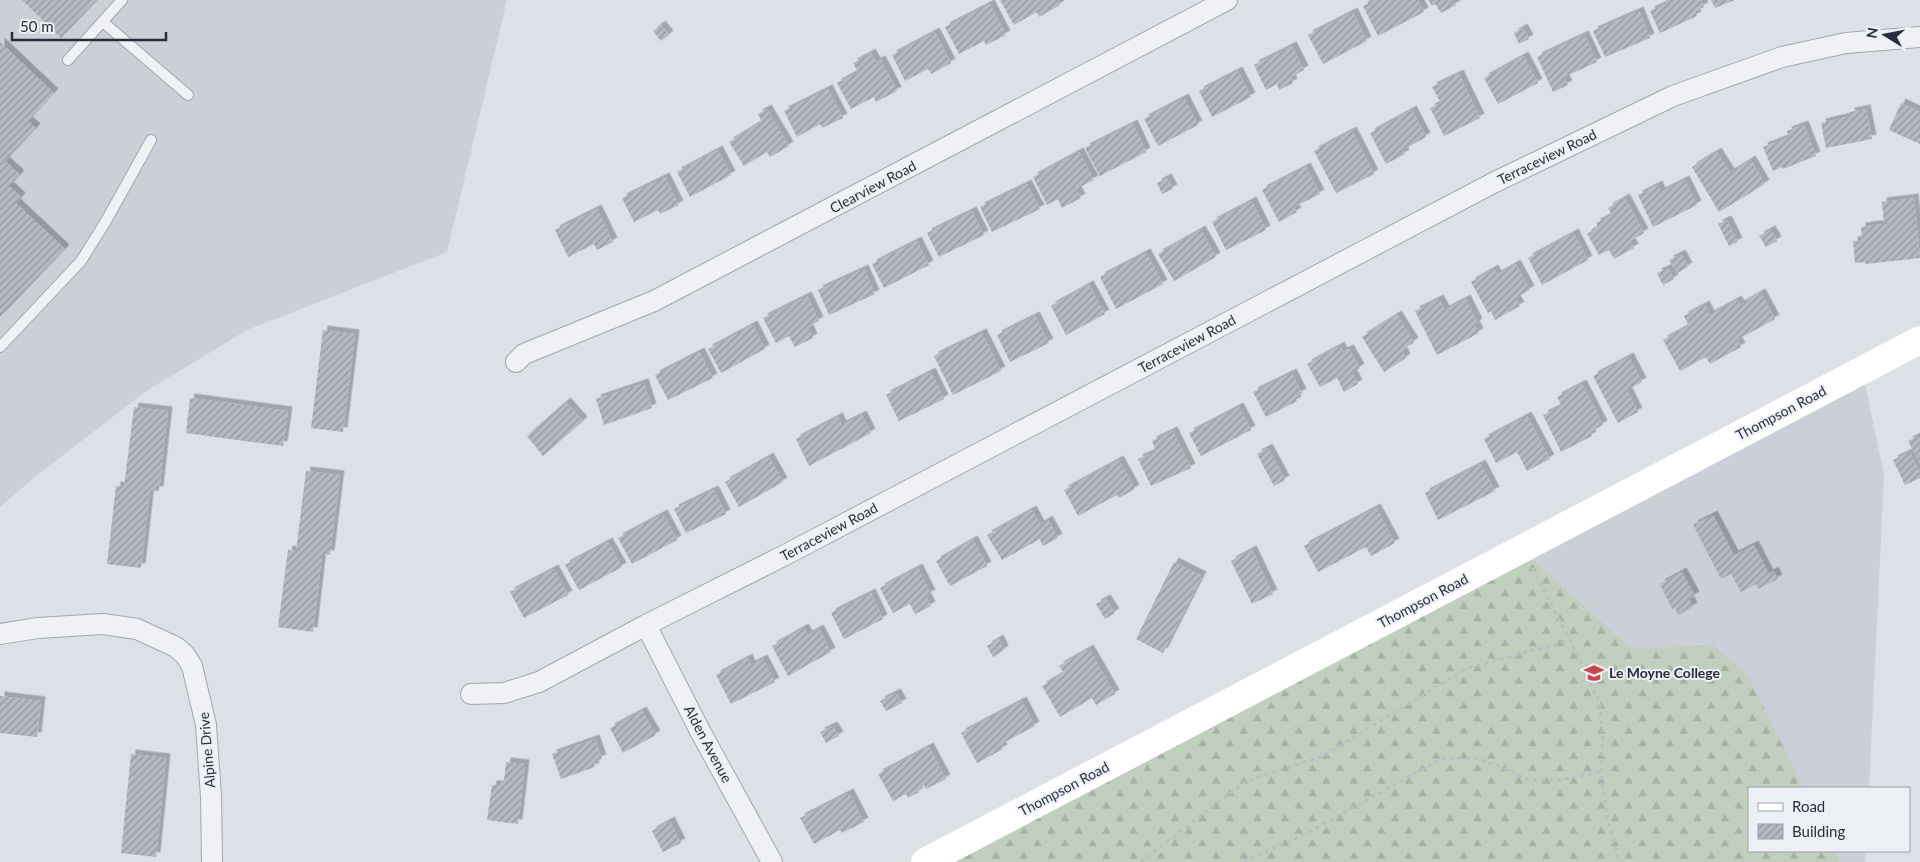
<svg xmlns="http://www.w3.org/2000/svg" width="1920" height="862" font-family="Lato,sans-serif">
<style>
.built{fill:#cbcfd8}
.forest{fill:url(#forest-firs)}
.building{fill:url(#building-hatch);filter:url(#shadow)}
.lines{fill:none;stroke-linecap:round;stroke-linejoin:round}
.lane-casing{stroke:#a3a7b0;stroke-width:12}
.street-casing{stroke:#a3a7b0;stroke-width:22}
.path{stroke:#bbbec5;stroke-width:3;stroke-dasharray:4 4;stroke-linecap:butt}
.lane{stroke:#eff1f5;stroke-width:10}
.street{stroke:#eff1f5;stroke-width:20}
.secondary{stroke:#fff;stroke-width:28}
.labels{text-anchor:middle;stroke-width:4;stroke-linejoin:round;paint-order:stroke}
.street-label{font-size:14px;fill:#272d3c;stroke:#eceff4}
.poi-label{font-size:14px;font-weight:bold;fill:#272d3c;stroke:#eceff4;text-anchor:start}
</style>
<defs>
<pattern id="forest-firs" width="22" height="20" patternUnits="userSpaceOnUse" patternTransform="scale(1.25)"><rect width="22" height="20" fill="#c1d0be"/><path d="M5 1l3.5 6h-7zM16 11l3.5 6h-7z" fill="#a6b3a4"/></pattern>
<pattern id="building-hatch" width="6" height="6" patternUnits="userSpaceOnUse" patternTransform="scale(1.25)"><rect width="6" height="6" fill="#b4b9c2"/><path d="M-1 1l2-2M0 6l6-6M5 7l2-2" fill="none" stroke="#92979f"/></pattern>
<filter id="shadow"><feDropShadow dx="4.5" dy="-4.5" stdDeviation="0" flood-color="#0004"/></filter>
</defs>
<rect width="100%" height="100%" fill="#dde0e6"/>
<path class="built" d="M0 0H507L447 252 247 330 148 390 37 475 0 507Z
M1865 384 1884 475 1869 788H1749V851H1866L1865 862H955Z"/>
<path class="forest" d="M1532 559 1632 649 1713 645 1748 675 1804 788H1749V851H1835L1840 862H955Z"/>
<path class="building" d="M22 0H97L61 38Z
M1000 0H1057L1060 5 1039 17 1037 12 1014 25Z
M1375 0H1418L1424 12 1378 36 1363 6Z
M1428 0H1454L1456 5 1441 13 1435 4 1432 6Z
M1666 0H1701L1704 7 1695 11 1697 16 1660 33 1650 11 1667 3Z
M1711 0H1735L1715 8Z
M990 4 1006 35 986 45 984 41 959 54 945 27Z
M1639 11 1650 38 1605 57 1593 31Z
M1353 12 1367 41 1323 64 1308 35Z
M661 25 669 35 661 41 653 31Z
M1523 28 1529 39 1519 44 1514 33Z
M935 32 951 63 931 74 928 69 905 81 892 55Z
M1584 35 1597 62 1564 77 1568 85 1553 92 1537 57Z
M0 42 54 93 28 121 36 128 5 161 20 175 9 186 21 197 16 203 65 249 0 317Z
M1292 46 1304 70 1291 77 1293 83 1279 90 1277 84 1266 90 1254 65Z
M871 53 876 62 881 60 897 91 876 102 874 97 851 109 837 83 858 72 853 63Z
M1524 56 1538 83 1498 104 1484 78Z
M1238 71 1251 97 1212 117 1199 91Z
M1459 74 1480 118 1444 136 1430 108 1441 103 1432 87Z
M828 89 843 118 822 128 820 124 797 137 784 111Z
M1184 98 1198 125 1158 146 1144 119Z
M1901 103 1920 112V144L1889 130Z
M767 109 789 146 770 157 767 152 744 166 729 142 762 122 758 114Z
M1866 109 1872 139 1826 148 1821 123 1851 116 1850 112Z
M1412 110 1426 137 1403 150 1405 154 1386 164 1370 133Z
M1133 124 1146 152 1100 176 1085 148Z
M1804 125 1816 156 1783 169 1782 167 1773 171 1763 147 1789 137 1787 131Z
M1352 131 1374 174 1336 193 1314 151Z
M718 150 731 175 690 197 677 172Z
M1079 152 1094 180 1076 189 1081 198 1062 208 1058 199 1047 205 1033 177Z
M1717 152 1730 173 1751 160 1765 184 1719 212 1692 167Z
M1306 167 1320 194 1294 207 1297 212 1279 222 1262 190Z
M665 177 679 205 660 214 658 210 634 222 622 198Z
M1167 178 1173 189 1162 194 1157 183Z
M1685 180 1697 205 1653 227 1638 195 1658 185 1661 192Z
M1027 184 1040 209 992 232 980 207Z
M1625 198 1644 233 1630 241 1634 248 1614 259 1609 250 1599 255 1587 234 1598 227 1596 223 1612 215 1608 208Z
M1914 198 1920 258 1865 264V262L1855 263 1853 241 1862 240 1861 227 1884 224 1882 202Z
M1252 201 1266 230 1226 250 1212 222Z
M597 209 613 242 597 250 594 244 568 257 555 230Z
M972 211 984 235 939 257 927 233Z
M1727 220 1738 242 1729 246 1718 224Z
M1201 230 1216 257 1174 281 1158 254Z
M1771 230 1777 241 1766 247 1759 236Z
M1574 233 1588 260 1542 285 1528 258Z
M917 241 929 265 884 288 872 264Z
M1146 253 1163 284 1116 309 1100 277Z
M1681 254 1688 267 1677 273 1669 260Z
M1516 264 1530 290 1515 298 1520 306 1495 320 1491 311 1488 313 1471 282 1494 269 1497 275Z
M1668 268 1674 279 1663 285 1657 273Z
M864 269 875 294 829 315 818 290Z
M1089 285 1105 314 1066 335 1051 306Z
M1761 293 1775 319 1737 340 1741 347 1710 364 1706 357 1680 371 1663 340 1689 326 1684 316 1705 305 1710 315 1737 300 1740 305Z
M807 296 819 321 808 327 813 338 795 347 789 336 776 343 763 318Z
M1439 299 1445 310 1466 299 1478 323 1475 325 1479 333 1437 355 1415 311Z
M1397 315 1414 342 1402 350 1406 358 1384 372 1362 337Z
M1035 316 1049 343 1010 362 997 335Z
M753 325 765 349 721 373 708 349Z
M323 330 355 334 343 432 311 428Z
M982 333 1001 371 953 395 934 356Z
M1340 346 1343 352 1349 349 1360 368 1352 373 1358 384 1344 392 1337 378 1320 387 1307 364Z
M700 352 713 378 668 400 655 375Z
M1629 357 1642 382 1627 390 1638 412 1618 423 1593 376Z
M931 372 944 399 899 421 886 395Z
M1292 373 1302 393 1295 397 1297 401 1266 417 1253 392Z
M644 383 652 408 604 425 596 399Z
M1582 384 1603 425 1590 432 1592 436 1561 452 1543 415 1562 406 1557 397Z
M190 398 288 411 283 446 186 433Z
M566 402 583 421 543 456 527 436Z
M134 407 168 411 159 491 150 490 141 568 107 564 116 486 124 487Z
M1239 407 1251 430 1201 456 1189 433Z
M862 415 871 433 809 466 796 439 838 417 842 425Z
M1527 416 1550 459 1527 471 1517 452 1496 463 1484 439Z
M1173 431 1191 468 1151 486 1138 459 1156 451 1152 441Z
M1920 435V464L1908 441Z
M1268 448 1285 480 1274 486 1257 454Z
M1910 452 1920 473V478L1905 485 1893 460Z
M769 457 783 482 739 507 725 482Z
M1119 460 1135 489 1119 498 1117 495 1078 516 1064 490Z
M1481 464 1495 491 1438 520 1425 493Z
M306 471 340 475 330 555 322 554 313 632 278 627 288 550 296 551Z
M714 490 726 514 686 533 674 509Z
M1376 508 1395 543 1371 556 1366 547 1318 572 1304 546Z
M1032 510 1040 525 1048 520 1058 538 1043 546 1040 539 1002 560 987 535Z
M663 514 677 540 632 564 618 538Z
M1713 515 1734 555 1754 545 1769 574 1774 571 1778 579 1758 589 1756 584 1741 592 1731 574 1721 579 1693 525Z
M973 540 987 566 950 586 936 561Z
M608 542 622 567 579 590 565 565Z
M1252 550 1273 594 1252 604 1231 561Z
M1174 562 1202 576 1163 653 1136 639Z
M918 568 931 594 926 596 931 606 915 614 910 604 893 613 880 588Z
M554 569 568 595 524 618 510 592Z
M1682 572 1695 596 1689 599 1693 607 1678 615 1675 608 1672 609 1660 584Z
M871 593 883 619 844 639 831 613Z
M1106 599 1115 613 1105 619 1096 604Z
M804 628 808 635 819 629 831 652 788 676 772 646Z
M999 639 1004 650 993 657 987 646Z
M1089 649 1115 694 1096 705 1092 698 1060 717 1042 686 1064 673 1059 666Z
M748 658 751 665 763 659 775 682 731 704 716 675Z
M896 693 902 703 886 711 880 701Z
M0 696 41 701 37 737 0 733Z
M1022 701 1035 726 1001 744 1003 749 977 763 961 733Z
M642 711 656 735 623 753 610 728Z
M833 726 839 736 826 743 820 732Z
M595 739 602 759 593 762 595 767 561 779 552 754Z
M929 747 946 779 926 789 924 785 917 789 919 792 908 798 906 794 893 801 878 774Z
M131 754 166 758 156 857 121 853Z
M506 762 525 764 518 824 487 820 492 785H500V781L504 782Z
M849 793 864 822 842 833 840 830 814 844 800 818Z
M670 821 681 843 663 852 652 831Z"/>
<g class="lines">
<defs>
<path id="lane" d="M103 22 188 95
M68 60 122 0
M0 347 81 261 106 221 151 140"/>
<path id="street" d="M516 362 524 354 654 301 1227 0
M646 625 700 731 772 862
M0 634 38 628 103 624 137 629 176 647 185 655 192 666 206 725 211 797 212 862
M471 694 504 693 539 682 646 625 789 553 1493 183 1673 96 1782 57 1846 43 1920 37"/>
</defs>
<use href="#lane" class="lane-casing"/>
<use href="#street" class="street-casing"/>
<path class="path" d="M1532 568 1570 640 1599 701 1603 735 1601 772 1607 815 1619 862
M1141 862 1246 781 1323 756 1465 669 1570 640
M1243 862 1307 833 1443 758H1476L1509 770 1529 780H1560L1601 772"/>
<use href="#lane" class="lane"/>
<use href="#street" class="street"/>
<path class="secondary" d="M925 862 1920 340"/>
</g>
<defs>
<symbol id="university-bare" viewBox="-9 -9 18 18"><path d="M0-5L7-2L0 1L-7-2ZM-4 1L0 2.5L4 1V4Q0 6-4 4Z" fill="#c74551" stroke="#eceff4" stroke-width="2.5" paint-order="stroke"/></symbol>
</defs>
<g fill-rule="evenodd">
<use href="#university-bare" x="1580" y="659" width="28" height="28"/>
</g>
<g class="labels">
<g class="street-label">
<text transform="translate(1547 157) rotate(-26)" y="5">Terraceview Road</text>
<text transform="translate(873 187) rotate(-28)" y="5">Clearview Road</text>
<text transform="translate(1187 344) rotate(-28)" y="5">Terraceview Road</text>
<text transform="translate(1781 413) rotate(-28)" y="5">Thompson Road</text>
<text transform="translate(829 532) rotate(-28)" y="5">Terraceview Road</text>
<text transform="translate(1423 601) rotate(-28)" y="5">Thompson Road</text>
<text transform="translate(708 744) rotate(62)" y="5">Alden Avenue</text>
<text transform="translate(207 750) rotate(-95)" y="5">Alpine Drive</text>
<text transform="translate(1064 789) rotate(-28)" y="5">Thompson Road</text>
</g>
<g class="poi-label">
<text x="1609" y="678">Le Moyne College</text>
</g>
</g>
<rect x="1748" y="787" width="162" height="65" fill="#eceff4" stroke="#9da1aa"/>
<rect x="1758" y="803" width="25" height="8" fill="#ffffff" stroke="#9da1aa"/>
<text x="1792" y="812" font-size="15" fill="#272d3c">Road</text>
<rect x="1758" y="824" width="25" height="15" fill="url(#building-hatch)" stroke="#9da1aa"/>
<text x="1792" y="837" font-size="15" fill="#272d3c">Building</text>
<g transform="translate(1885 35) rotate(280)" stroke="#eceff4" stroke-width="4" paint-order="stroke">
<path d="M0-4L9 19L0 12L-9 19Z" fill="#272d3c"/>
<text y="-8" font-size="14" font-weight="bold" text-anchor="middle" fill="#272d3c">N</text>
</g>
<path d="M12 32v8h154v-8" fill="none" stroke="#272d3c" stroke-width="2.5"/>
<text x="20" y="32" font-size="15" fill="#272d3c" stroke="#eceff4" stroke-width="4" paint-order="stroke">50 m</text>
</svg>
